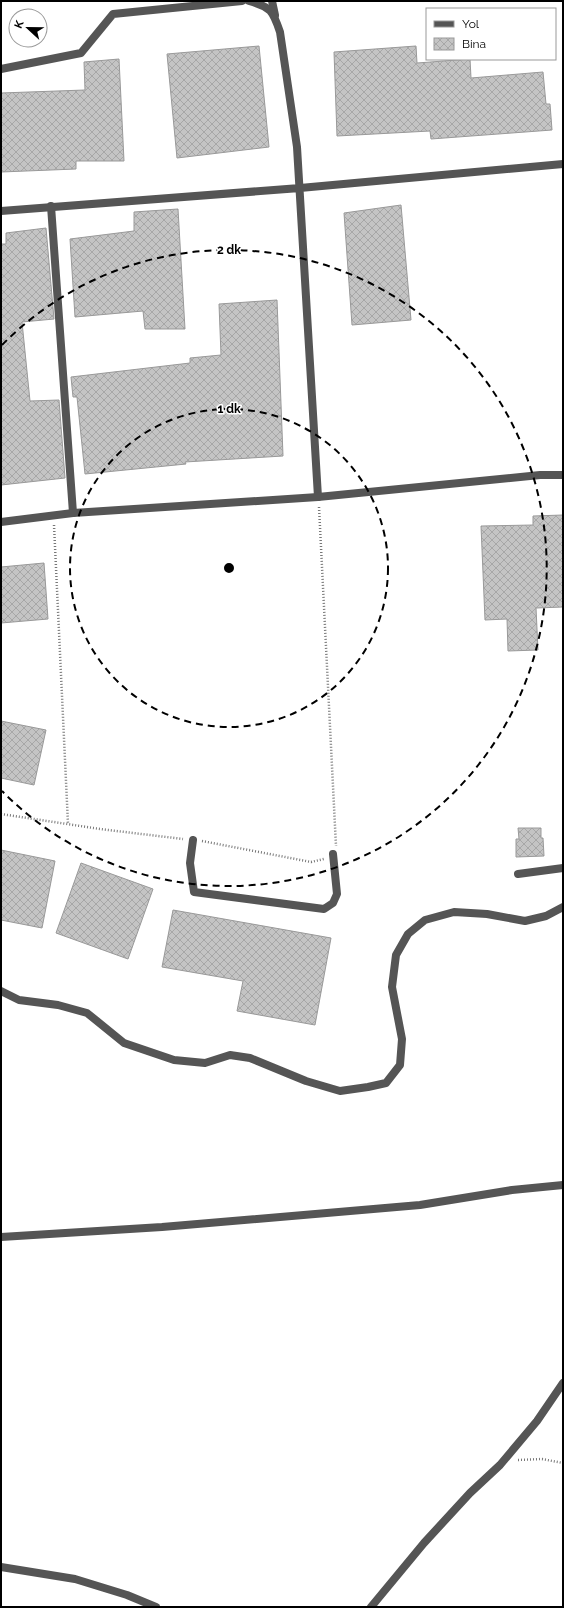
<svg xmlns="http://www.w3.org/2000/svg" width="564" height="1608" font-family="Raleway,sans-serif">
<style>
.building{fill:url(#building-cross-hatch);stroke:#999}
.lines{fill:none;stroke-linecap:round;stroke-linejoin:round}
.path{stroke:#777;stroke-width:2.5;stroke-dasharray:1 2;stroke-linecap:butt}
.service{stroke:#555;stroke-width:8}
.minor{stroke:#555;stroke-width:8}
.tertiary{stroke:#555;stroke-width:8}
.ring{fill:none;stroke:#000;stroke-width:2;stroke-dasharray:7 5}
.centre{fill:#000;stroke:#fff;stroke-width:2}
.ring-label{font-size:12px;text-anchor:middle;font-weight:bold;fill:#000;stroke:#fff;stroke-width:3;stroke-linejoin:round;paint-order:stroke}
</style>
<defs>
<pattern id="building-cross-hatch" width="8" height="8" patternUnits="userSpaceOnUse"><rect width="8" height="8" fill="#c4c4c4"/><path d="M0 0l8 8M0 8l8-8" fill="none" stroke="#a7a7a7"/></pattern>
</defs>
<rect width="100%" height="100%" fill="#fff"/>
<path class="building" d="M259 46 269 147 177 158 167 54Z
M416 46 417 63 470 59 471 78 543 72 546 104H550L552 130 431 139 430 131 337 136 334 52Z
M119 59 124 161H76V169L1 172V93L85 90 84 62Z
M401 205 411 320 352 325 344 213Z
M178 209 185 329H145L143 311 75 317 70 239 134 231V212Z
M46 228 54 319 22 322 30 401 59 400 65 478 1 485V244H6V233Z
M277 300 283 456 185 462 186 464 85 474 77 397H73L71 377 190 363V358L221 355 219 304Z
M563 515V607L536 608 538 650 508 651 507 619 485 620 481 526 533 525V516Z
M44 563 48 619 1 623V567Z
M1 721 46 730 34 785 1 778Z
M518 828H541V838H543L544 856 516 857V839H519Z
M1 850 55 861 42 928 1 920Z
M81 863 153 889 128 959 56 933Z
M173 910 331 938 315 1025 237 1011 243 981 162 967Z"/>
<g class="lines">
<path class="path" d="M319 507 336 846
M54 525 68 824
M1 814 100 829 183 839
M202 841 311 862 324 859
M518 1460 542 1459 563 1463"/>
<path class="service" d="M272 1 275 15
M51 206 73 513"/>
<path class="minor" d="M249 1C271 7 273 11 280 32L297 147 318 497
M1 69 81 53 113 14 242 1
M1 211 300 188 563 164
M193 840 190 863 194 892 324 909 333 903 337 894 333 854
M518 874 563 868
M1 991 19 1000 58 1005 87 1013 124 1043 174 1060 205 1063 230 1055 250 1058 306 1081 340 1091 368 1087 386 1083 400 1065 402 1039 392 987 396 955 408 934 425 920 454 912 487 914 525 921 546 916 563 907
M1 1237 162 1227 420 1205 512 1190 563 1185
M1 1567 75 1579 127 1595 156 1607
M371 1607 424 1543 470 1493 500 1465 537 1421 563 1383"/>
<path class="tertiary" d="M1 522 73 513 318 497 540 475H563"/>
</g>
<g class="ring">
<circle cx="229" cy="568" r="159"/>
<path d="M2 345A318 318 0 1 1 2 791"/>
</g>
<circle cx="229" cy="568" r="6" class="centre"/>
<g class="ring-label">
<text x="229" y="254">2 dk</text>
<text x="229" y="413">1 dk</text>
</g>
<rect width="564" height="1608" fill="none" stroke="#000000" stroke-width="4"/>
<rect x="426" y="8" width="130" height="52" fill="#ffffff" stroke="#999999"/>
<rect x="434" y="21" width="20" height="6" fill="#555555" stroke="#999999"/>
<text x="462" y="28" font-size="12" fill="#000000">Yol</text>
<rect x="434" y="38" width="20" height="12" fill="url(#building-cross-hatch)" stroke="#999999"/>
<text x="462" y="48" font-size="12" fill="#000000">Bina</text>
<g transform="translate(28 28) rotate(292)"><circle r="19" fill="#ffffff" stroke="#999999"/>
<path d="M0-3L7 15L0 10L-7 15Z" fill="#000000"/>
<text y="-6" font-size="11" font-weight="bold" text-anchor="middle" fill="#000000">K</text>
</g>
</svg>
